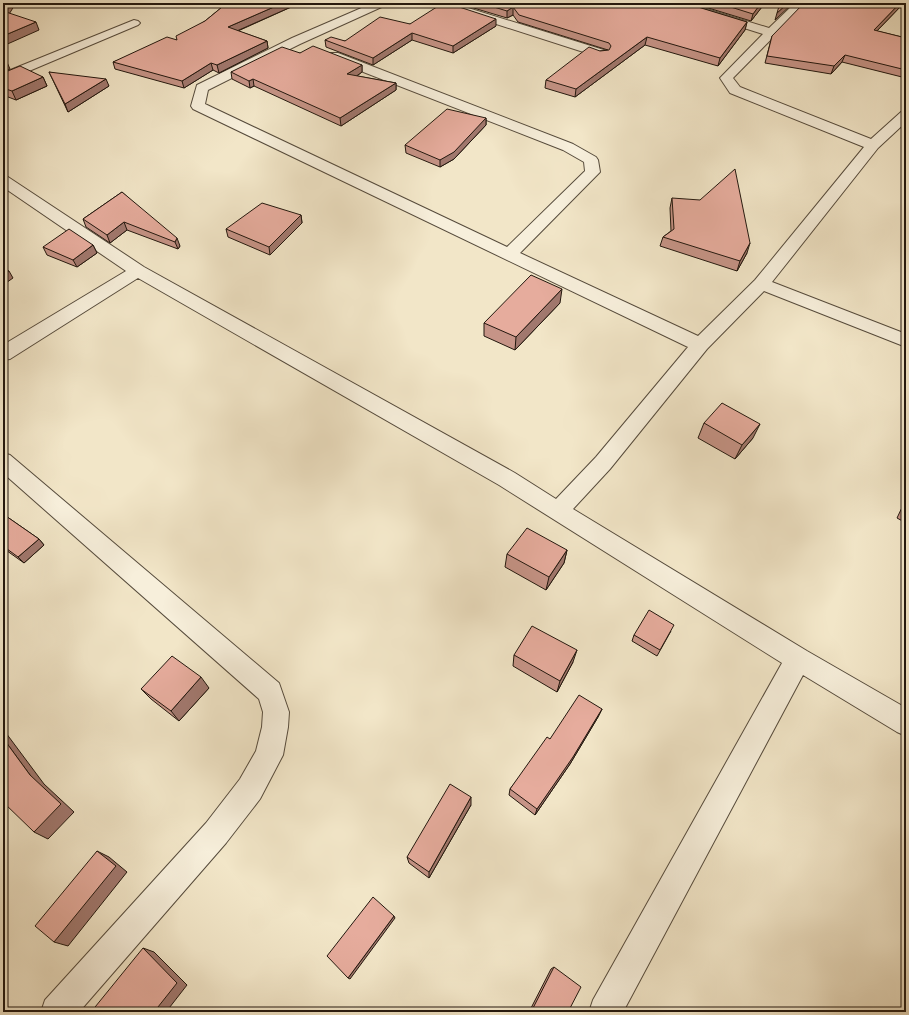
<svg xmlns="http://www.w3.org/2000/svg" width="909" height="1015" font-family="'IM FELL Double Pica',serif">
<style>
.lines{fill:none;stroke-linecap:round;stroke-linejoin:round}
.street-casing{stroke:#564b3c;stroke-width:2}
.street{fill:#f7efdb;fill-rule:evenodd}
.wall{fill:#c69487;stroke:#22170e}
.shaded-wall{fill:#a1786e;stroke:#22170e}
.building{fill:#e6ac9d;stroke:#22170e}
</style>
<rect width="100%" height="100%" fill="#f2e6c8"/>
<filter id="stains"><feTurbulence type="fractalNoise" baseFrequency=".005" numOctaves="4"/><feColorMatrix values="0 0 0 0 .2 0 0 0 0 .09 0 0 0 0 .02 0 0 0 .5 -.17"/></filter>
<radialGradient id="worn" r=".72"><stop offset=".6" stop-color="#630" stop-opacity="0"/><stop offset="1" stop-color="#630" stop-opacity=".3"/></radialGradient>
<g class="lines">
<defs>
<path id="street" d="M373 3H388L386 5 300 44 208 90 205 104 507 247 585 171 584 162 563 150 330 59 328 56 330 53H338L573 144 596 157 598 160 600 172 520 253 698 336 755 280 864 147 730 93 720 78 763 34 671 5 669 3H687L769 28 795 3H807L733 78 740 87 871 139 901 112 906 111V122L878 148 772 282 906 334V347L764 291 707 349 610 469 573 509 807 651 906 708V736L897 732 803 675 623 1012H589L593 1000 782 663 499 485 138 278 10 359 3 360V345L126 271 3 187V176L8 177 144 267 515 473 556 499 596 457 688 347 193 109 191 106 197 85 292 38Z
M435 3H452L607 51 609 54 607 57H599L437 5Z
M134 20 138 21 140 23 138 25 3 82V73Z
M3 453 10 455 279 683 289 712 288 727 283 755 260 799 226 843 79 1012H41L45 1000 206 823 240 779 256 751 262 727 263 712 259 699 3 473Z"/>
</defs>
<use href="#street" class="street-casing"/>
<use href="#street" class="street"/>
</g>
<path class="wall" d="M227 3H300L238 31 267 41 268 48 219 73 213 70 184 88 115 69 113 62 177 40 205 21Z
M457 3H685L747 22 745 30 718 66 645 45 575 97 545 88 546 80 600 51 608 50 518 22 513 15 507 18Z
M692 3H765L751 21Z
M901 6 877 31 906 38V78L842 62 831 74 765 63 772 36Z
M410 24 496 26 453 53 412 40 373 65 326 47 325 40 345 41Z
M300 53 362 65V72L357 76 396 83V90L341 126 254 86 250 88 232 79 231 72Z
M49 72 109 86 68 112Z
M3 73 43 77 47 86 16 100 3 95Z
M486 118V125L454 159 440 167 406 153 405 145Z
M122 192 180 246 178 249 127 230 110 243 86 227 83 219Z
M672 198 747 253 737 271 660 246 663 237 671 231 670 208Z
M301 215 302 223 270 255 228 237 226 229Z
M93 245 97 253 77 267 47 255 43 247Z
M560 303 515 350 484 336V323Z
M704 423 753 438 735 459 698 438Z
M906 499V523L897 518Z
M3 514 39 539 44 545 24 563 3 548Z
M567 550 564 563 546 590 505 567 507 554Z
M671 631 657 656 632 641 634 635Z
M514 655 573 662 557 692 513 666Z
M209 688 179 721 151 699 141 689Z
M602 709 598 717 570 764 535 815 509 795 510 789 550 739Z
M471 805 429 878 409 863 407 857Z
M554 967 568 1012H529L551 969Z"/>
<path class="shaded-wall" d="M8 3H16L6 19 3 10Z
M283 3H300L230 34 228 27Z
M761 3H765L751 21 753 14Z
M788 3H793L775 20 777 13Z
M900 3H902L901 6 871 37 874 30Z
M513 7V15L507 18V11Z
M496 19V26L453 53V46Z
M36 22 39 30 3 46V36Z
M747 22 745 30 718 66 720 58Z
M412 33V40L373 65V58Z
M647 37 645 45 575 97 576 89Z
M267 41 268 48 219 73 217 65Z
M845 55 842 62 831 74 834 66Z
M6 60 10 69 3 72V61Z
M211 63 213 70 184 88 182 81Z
M362 65V72L348 82 347 74Z
M43 77 47 86 16 100 12 91Z
M106 79 109 86 68 112 65 104Z
M253 79 254 86 250 88 249 81Z
M396 83V90L341 126 340 118Z
M486 118V125L454 159 440 167V160Z
M301 215 302 223 270 255 269 247Z
M124 222 127 230 110 243 107 235Z
M177 238 180 246 178 249 175 242Z
M750 243 747 253 737 271 740 261Z
M93 245 97 253 77 267 73 260Z
M9 271 13 278 3 285V274Z
M562 289 560 303 515 350 516 337Z
M760 424 753 438 735 459 742 445Z
M3 505 5 508 3 510Z
M39 539 44 545 24 563 18 557Z
M567 550 564 563 546 590 549 577Z
M577 650 573 662 557 692 560 681Z
M201 677 209 688 179 721 171 711Z
M602 709 598 717 570 764 535 815 537 809Z
M3 729 44 784 74 812 48 839 34 832 30 775 3 738Z
M471 797V805L429 878V872Z
M97 851 109 857 127 872 68 946 54 942Z
M394 916 395 918 350 979 348 978Z
M143 948 154 952 187 985 166 1012H154Z"/>
<path class="building" d="M3 3H8L3 10Z
M227 3H283L228 27 267 41 217 65 211 63 182 81 113 62 167 37 177 40 176 36 205 21Z
M443 3H447L496 19 453 46 412 33 373 58 325 40 331 37 345 41 380 17 410 24Z
M481 3H685L747 22 720 58 647 37 576 89 546 80 589 47 600 51 609 50 611 46 609 43 519 15 513 7 507 11Z
M718 3H761L753 14Z
M780 3H788L777 13Z
M804 3H900L874 30 906 38V70L845 55 834 66 767 56 772 36Z
M3 11 36 22 3 36Z
M313 46 362 65 347 74 396 83 340 118 253 79 249 81 231 72 282 47 300 53Z
M20 66 43 77 12 91 3 88V73Z
M49 72 106 79 65 104Z
M447 109 486 118 454 152 440 160 405 145Z
M735 169 750 243 740 261 663 237 674 229 672 198 700 200Z
M122 192 177 238 175 242 124 222 107 235 83 219Z
M262 203 301 215 269 247 226 229Z
M69 229 93 245 73 260 43 247Z
M3 267 9 271 3 274Z
M531 275 562 289 516 337 484 323Z
M722 403 760 424 742 445 704 423Z
M906 504V513L902 511Z
M3 514 39 539 18 557 3 546Z
M527 528 567 550 549 577 507 554Z
M649 610 674 625 660 650 634 635Z
M532 626 577 650 560 681 514 655Z
M172 656 201 677 171 711 141 689Z
M579 695 602 709 573 757 537 809 510 789 547 737 550 739Z
M3 738 30 775 61 804 34 832 3 802Z
M450 784 471 797 429 872 407 857Z
M97 851 116 866 54 942 35 926Z
M373 897 394 916 348 978 327 956Z
M143 948 177 983 154 1012H91Z
M554 967 581 987 568 1012H531Z"/>
<rect width="909" height="1015" fill="none" stroke="#f2e6c8" stroke-width="16"/>
<rect x="4" y="4" width="901" height="1007" fill="none" stroke="#22170e" stroke-width="2"/>
<rect x="8" y="8" width="893" height="999" fill="none" stroke="#22170e"/>
<rect width="100%" height="100%" filter="url(#stains)"/>
<rect width="100%" height="100%" fill="url(#worn)"/>
</svg>
